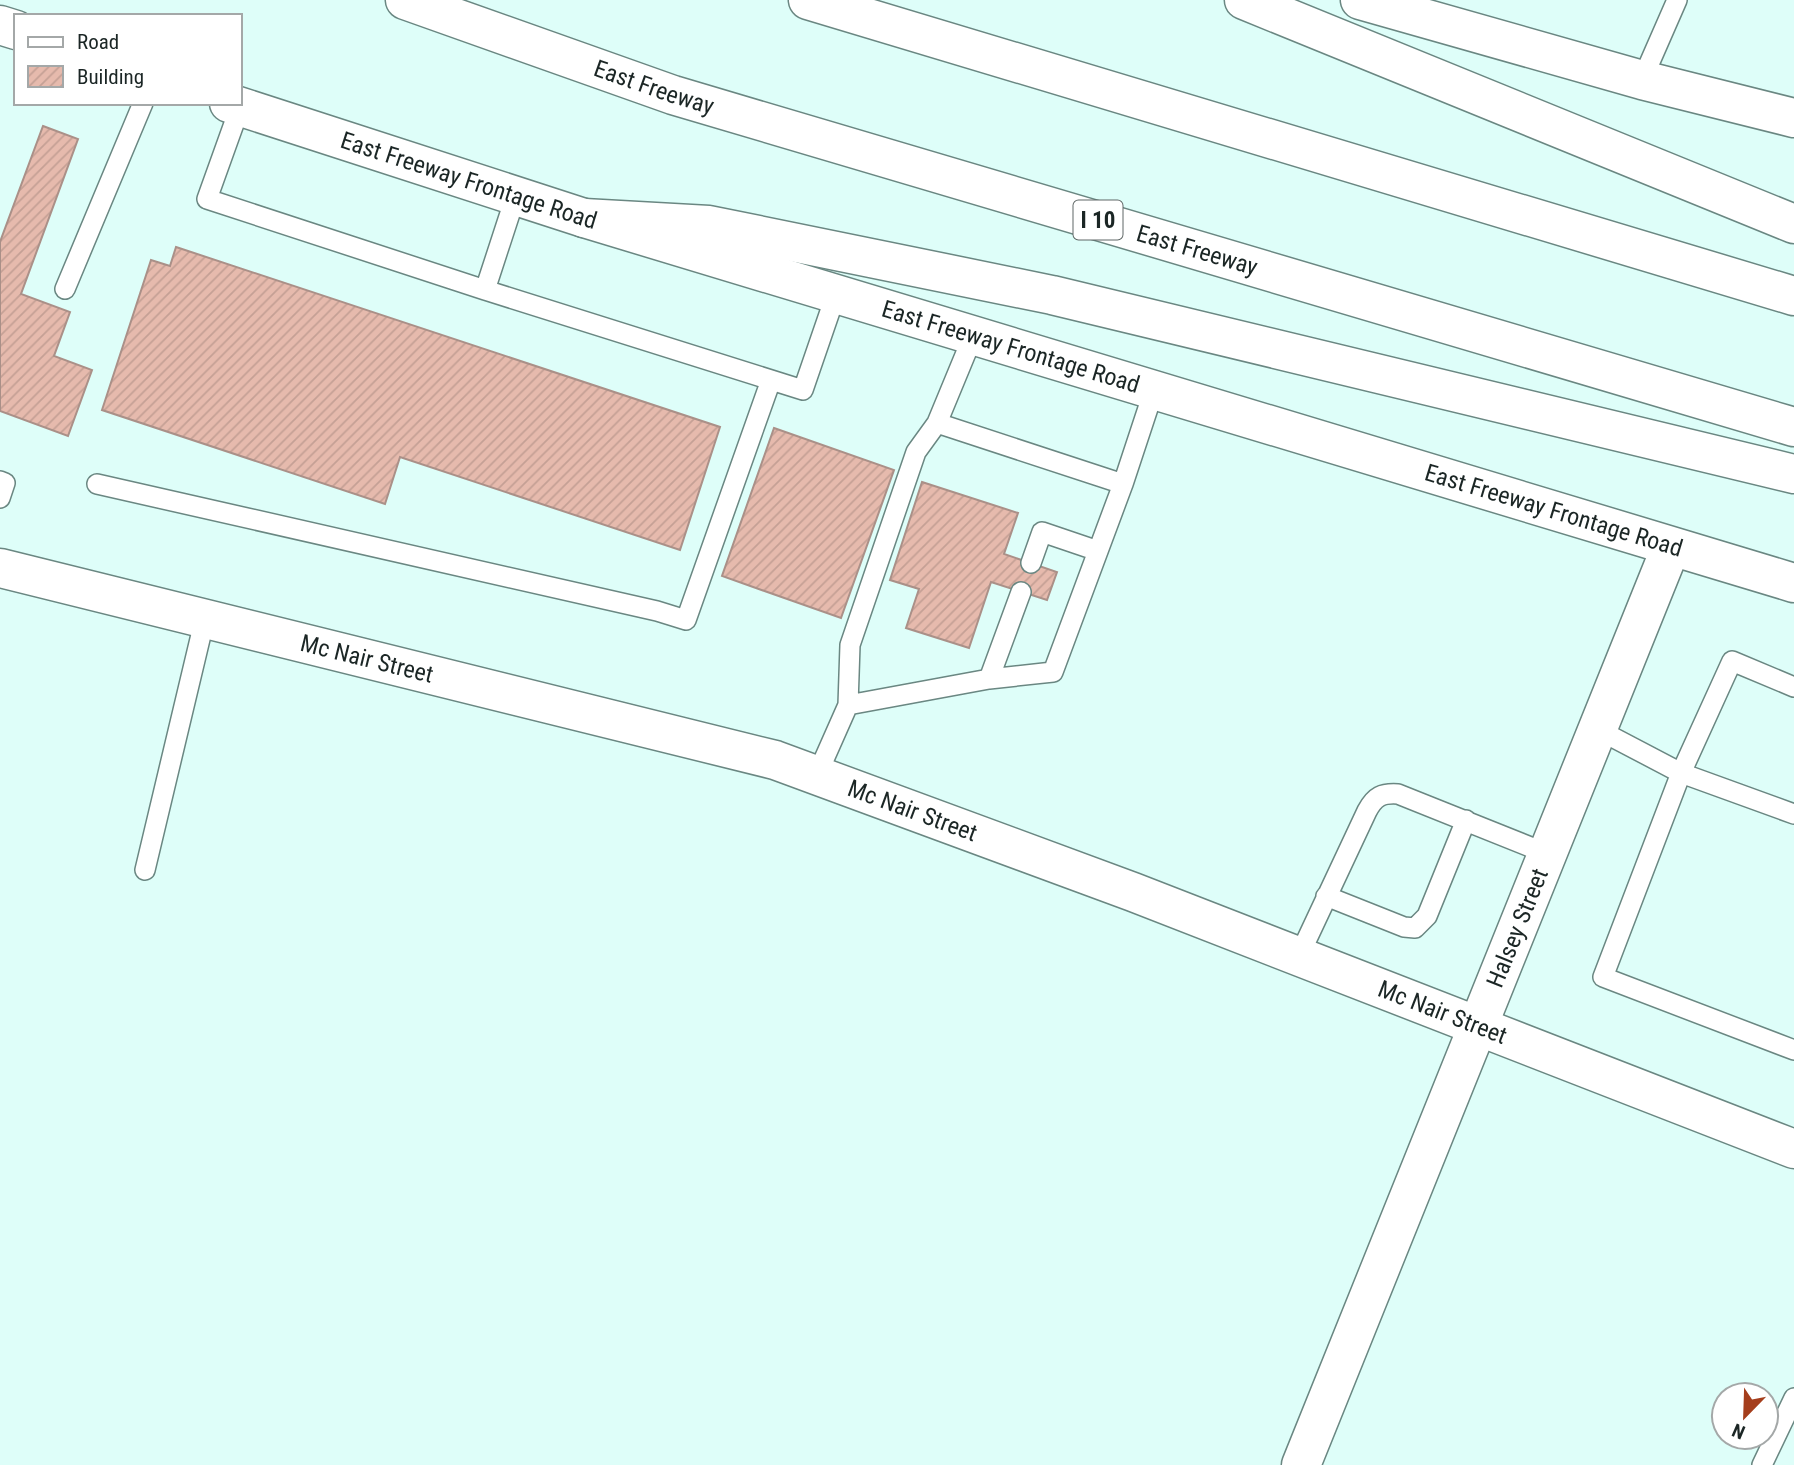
<svg xmlns="http://www.w3.org/2000/svg" width="1794" height="1465" font-family="'Roboto Condensed',sans-serif">
<style>
.building{fill:url(#building-hatch);stroke:#aa9088;stroke-width:2}
.lines{fill:none;stroke-linecap:round;stroke-linejoin:round}
.service-casing{stroke:#6a8782;stroke-width:22}
.minor-casing{stroke:#6a8782;stroke-width:41}
.secondary-casing{stroke:#6a8782;stroke-width:41}
.motorway-casing{stroke:#6a8782;stroke-width:41}
.service{stroke:#fff;stroke-width:19}
.minor{stroke:#fff;stroke-width:38}
.secondary{stroke:#fff;stroke-width:38}
.motorway{stroke:#fff;stroke-width:38}
.labels{text-anchor:middle;stroke-width:5;stroke-linejoin:round;paint-order:stroke}
.shield{fill:#fff;stroke:#5f6766;stroke-width:2}
.shield-label{font-size:23px;font-weight:bold;fill:#1b2625}
.street-label{font-size:24px;fill:#1b2625;stroke:#fff}
</style>
<defs>
<pattern id="building-hatch" width="6" height="6" patternUnits="userSpaceOnUse" patternTransform="scale(1.75)"><rect width="6" height="6" fill="#e6baad"/><path d="M-1 1l2-2M0 6l6-6M5 7l2-2" fill="none" stroke="#c5a095"/></pattern>
</defs>
<rect width="100%" height="100%" fill="#defef9"/>
<path class="building" d="M43 126 78 139 21 294 70 312 54 356 92 370 68 436 0 411V242Z
M176 247 720 427 680 550 400 457 385 504 102 410 151 260 170 266Z
M774 428 894 470 841 618 722 576Z
M922 482 1018 513 1004 554 1057 572 1047 600 991 582 969 648 906 628 919 589 890 580Z"/>
<g class="lines">
<defs>
<path id="service" d="M1642 80 1677 0
M240 107 207 199 485 290 516 195
M65 289 143 103
M485 290 803 390 836 294
M937 423 973 336
M0 481 5 483 0 498
M97 484 657 611 686 620 771 380
M1123 484 1154 390
M1031 563 1042 532 1098 551
M989 679 1021 592
M1794 687 1732 661 1681 773 1603 977 1794 1050
M1597 729 1681 773 1794 814
M817 775 848 705 850 645 916 452 937 423 1123 484 1053 672 989 679 848 705
M145 870 205 618
M1326 896 1404 927 1415 928 1427 916 1466 820
M1299 956 1367 811C1375 796 1382 793 1398 794L1548 854
M1762 1465 1794 1398"/>
<g id="minor">
<path id="s1" d="M0 568 775 760 1133 892 1794 1149"/>
<path id="s2" d="M1301 1465 1671 547"/>
</g>
<g id="secondary">
<path d="M1360 0 1642 80 1794 118"/>
<path d="M0 25 16 30"/>
<path id="s3" d="M229 103 584 218 1794 583"/>
</g>
<g id="motorway">
<path id="s4" d="M405 0 673 95 1794 427"/>
<path d="M808 0 1794 296"/>
<path d="M1244 0 1794 224"/>
<path d="M584 218 709 225 1052 295 1794 474"/>
</g>
</defs>
<use href="#service" class="service-casing"/>
<use href="#minor" class="minor-casing"/>
<use href="#secondary" class="secondary-casing"/>
<use href="#motorway" class="motorway-casing"/>
<use href="#service" class="service"/>
<use href="#minor" class="minor"/>
<use href="#secondary" class="secondary"/>
<use href="#motorway" class="motorway"/>
</g>
<g class="labels">
<rect class="shield" x="1073.5" y="200.5" width="49" height="39" rx="5"/>
<g class="shield-label">
<text x="1098" y="228">I 10</text>
</g>
<g class="street-label">
<text dy="8" stroke="none"><textPath href="#s4" startOffset="264">East Freeway</textPath></text>
<text dy="8" stroke="none"><textPath href="#s3" startOffset="252">East Freeway Frontage Road</textPath></text>
<text dy="8" stroke="none"><textPath href="#s4" startOffset="831">East Freeway</textPath></text>
<text dy="8" stroke="none"><textPath href="#s3" startOffset="819">East Freeway Frontage Road</textPath></text>
<text dy="8" stroke="none"><textPath href="#s3" startOffset="1386">East Freeway Frontage Road</textPath></text>
<text dy="8" stroke="none"><textPath href="#s1" startOffset="378">Mc Nair Street</textPath></text>
<text dy="8" stroke="none"><textPath href="#s1" startOffset="945">Mc Nair Street</textPath></text>
<text dy="8" stroke="none"><textPath href="#s2" startOffset="579">Halsey Street</textPath></text>
<text dy="8" stroke="none"><textPath href="#s1" startOffset="1512">Mc Nair Street</textPath></text>
</g>
</g>
<rect x="14" y="14" width="228" height="91" fill="#ffffff" stroke="#a4a8a8" stroke-width="2"/>
<rect x="28" y="37" width="35" height="10" fill="#ffffff" stroke="#a4a8a8" stroke-width="2"/>
<text x="77" y="49" font-size="21" fill="#1b2625">Road</text>
<rect x="28" y="66" width="35" height="21" fill="url(#building-hatch)" stroke="#a4a8a8" stroke-width="2"/>
<text x="77" y="84" font-size="21" fill="#1b2625">Building</text>
<g transform="translate(1745 1416) rotate(203)"><circle r="33" fill="#ffffff" stroke="#a4a8a8" stroke-width="2"/>
<path d="M0-5L12 26L0 18L-12 26Z" fill="#a53e1c"/>
<text y="-10" font-size="19" font-weight="bold" text-anchor="middle" fill="#1b2625">N</text>
</g>
</svg>
